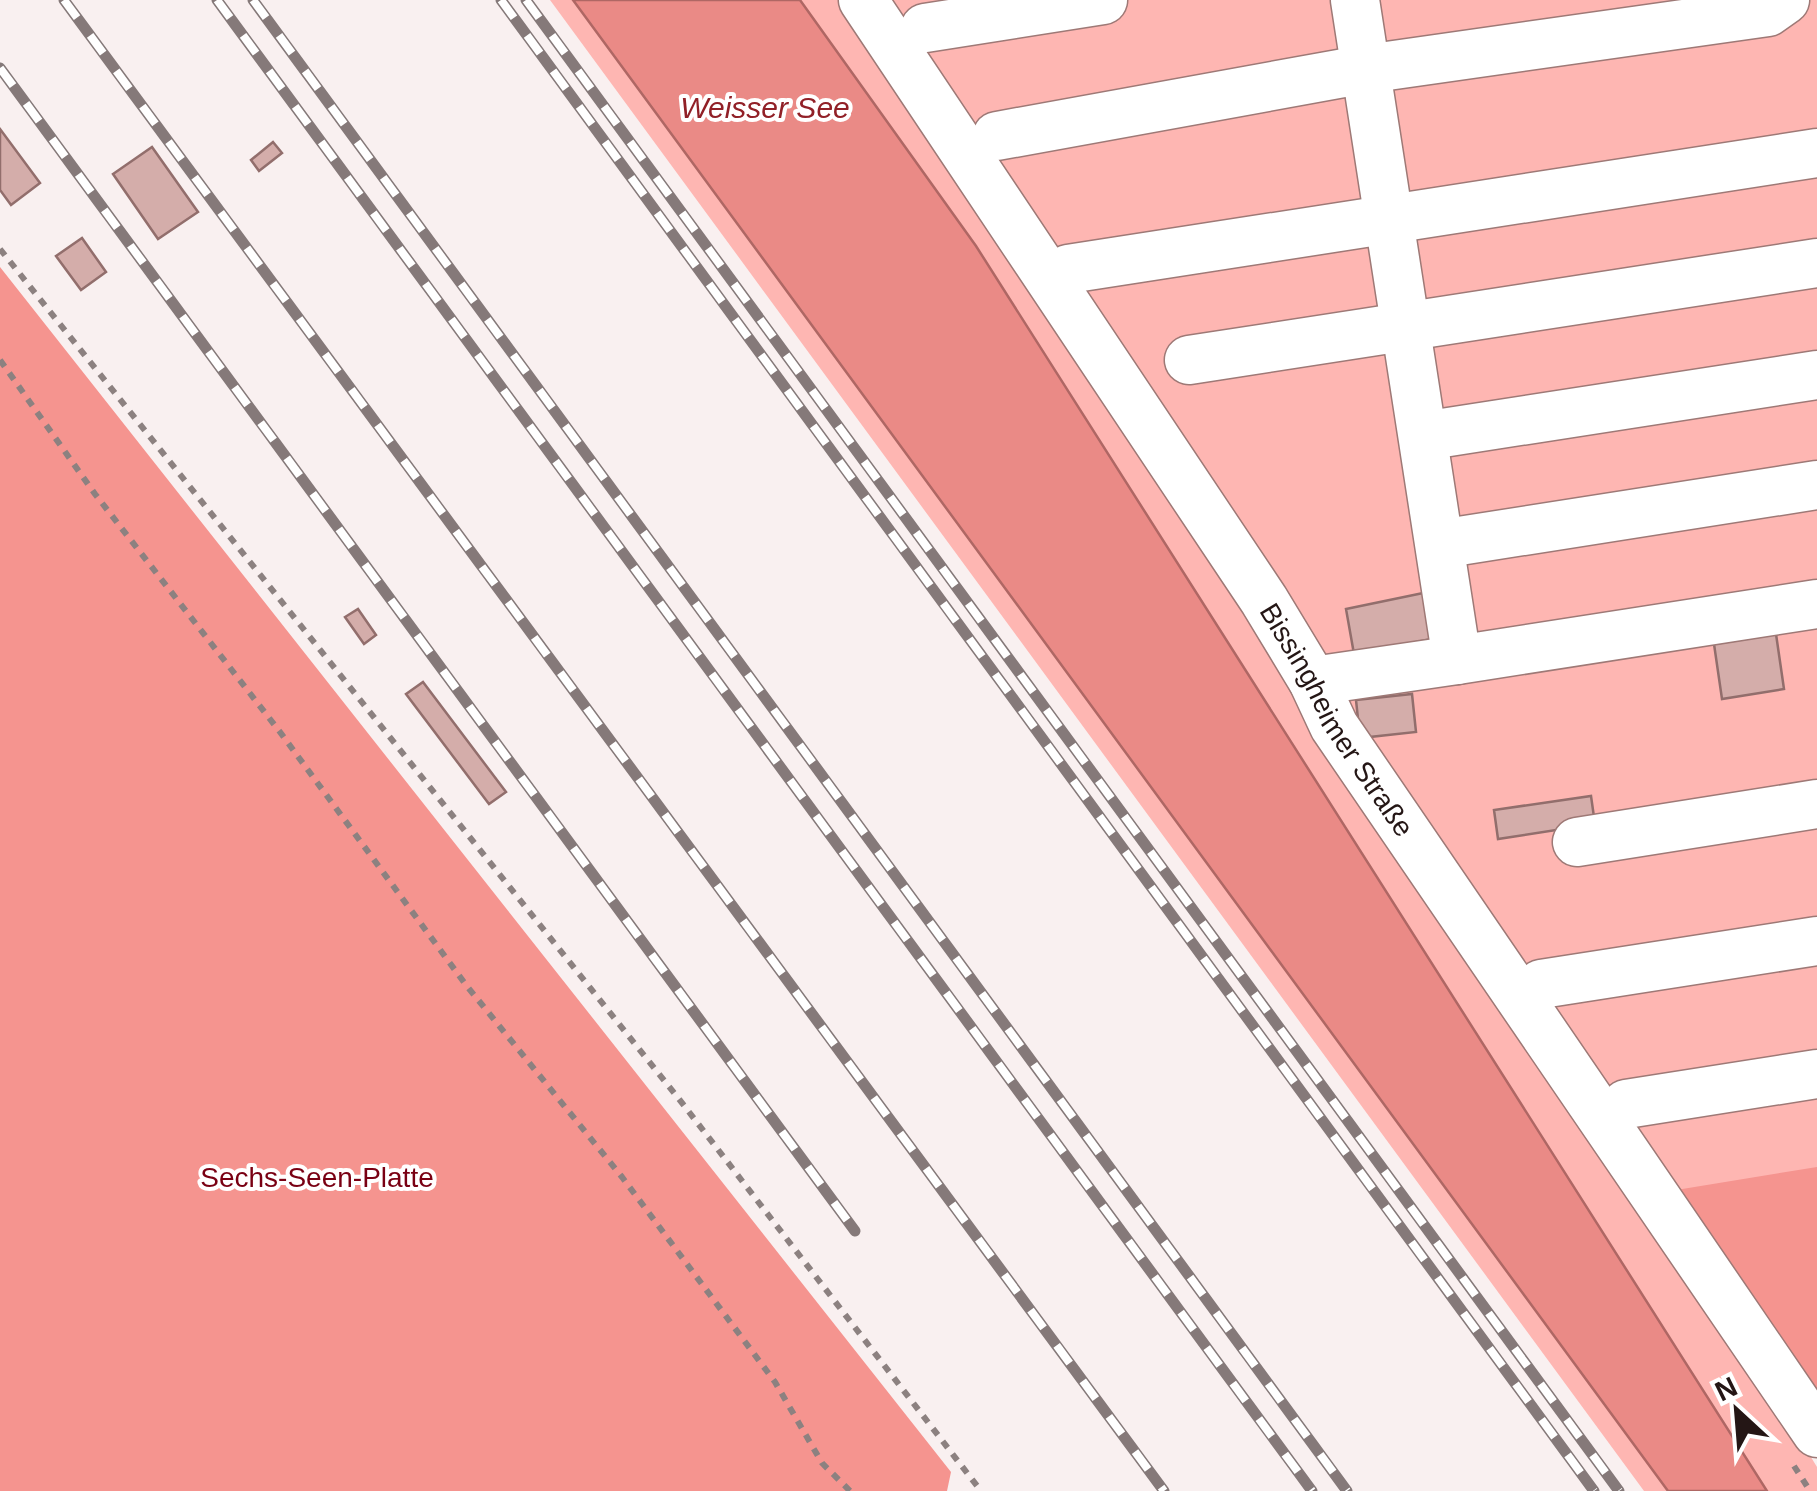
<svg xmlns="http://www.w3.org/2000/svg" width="1817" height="1491" font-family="Arial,sans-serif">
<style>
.green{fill:#feb6b2}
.forest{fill:#f5948f}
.water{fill:#ea8a86;stroke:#af6764;stroke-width:2.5}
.building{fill:#d4adaa;stroke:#926e6c;stroke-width:2.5}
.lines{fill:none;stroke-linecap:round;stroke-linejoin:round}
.minor-casing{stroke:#9e7976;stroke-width:51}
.path{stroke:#8c8180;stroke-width:6;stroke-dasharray:8 8;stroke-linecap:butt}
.minor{stroke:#fff;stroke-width:48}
.rail-casing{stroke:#857979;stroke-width:11}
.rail{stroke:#fff;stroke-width:8;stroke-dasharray:22;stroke-linecap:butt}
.labels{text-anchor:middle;stroke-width:8;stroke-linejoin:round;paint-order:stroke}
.street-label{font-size:28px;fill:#241615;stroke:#fff}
.park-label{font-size:28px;fill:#790013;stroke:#fff}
.water-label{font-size:30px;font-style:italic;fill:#912027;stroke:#fff}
</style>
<rect width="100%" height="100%" fill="#f9f0f0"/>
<path class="green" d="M550 0H847L1746 1351 1817 1467V1491H1644Z
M879 0H1817V1416Z"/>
<path class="forest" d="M0 267 951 1472 947 1491H0Z
M1817 1167V1416L1664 1192Z"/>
<path class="water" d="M573 0H800L976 246 1767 1491H1668Z"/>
<path class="building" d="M0 129 40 183 11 205 0 190Z
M273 142 282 153 259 171 251 160Z
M152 147 198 212 158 239 113 174Z
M82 238 106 272 81 290 56 256Z
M1428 592 1437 638 1354 654 1346 609Z
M358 609 376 635 364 644 345 617Z
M1776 634 1784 689 1722 699 1714 644Z
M423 682 506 792 489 804 406 694Z
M1412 694 1416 732 1360 738 1356 700Z
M1591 796 1595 824 1498 839 1494 810Z"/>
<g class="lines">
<defs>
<g id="minor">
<path id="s1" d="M863 0 1264 600 1313 681 1334 726 1817 1433"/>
<path d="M1355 0 1457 660 1817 604"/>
<path d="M925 28 1103 0"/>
<path d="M997 136 1366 69 1768 12 1785 0"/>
<path d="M1068 269 1817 153"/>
<path d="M1189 360 1817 263"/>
<path d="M1423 436 1817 375"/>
<path d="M1440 544 1817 485"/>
<path d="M1313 681 1457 660"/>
<path d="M1577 842 1817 804"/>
<path d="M1541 984 1817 941"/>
<path d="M1626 1104 1817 1074"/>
</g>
</defs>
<use href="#minor" class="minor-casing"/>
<path class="path" d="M0 249 679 1099 981 1491
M0 360 95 494 280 732 466 985 622 1177 775 1382 822 1463 850 1491
M1794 1466 1810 1491"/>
<use href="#minor" class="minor"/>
<defs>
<path id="rail" d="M64 0 1164 1491
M217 0 1312 1491
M253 0 1347 1491
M501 0 1594 1491
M526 0 1619 1491
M0 68 855 1231"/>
</defs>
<use href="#rail" class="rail-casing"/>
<use href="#rail" class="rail"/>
</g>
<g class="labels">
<g class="street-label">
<text dy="10" stroke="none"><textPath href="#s1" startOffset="862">Bissingheimer Straße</textPath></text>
</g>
<g class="park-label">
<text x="317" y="1187">Sechs-Seen-Platte</text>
</g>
<g class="water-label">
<text x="765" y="118">Weisser See</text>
</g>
</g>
<g transform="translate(1737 1411) rotate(334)" stroke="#ffffff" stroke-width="8" paint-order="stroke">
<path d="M0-8L18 38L0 25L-18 38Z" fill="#241615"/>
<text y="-15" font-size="28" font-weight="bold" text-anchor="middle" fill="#241615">N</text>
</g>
</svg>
